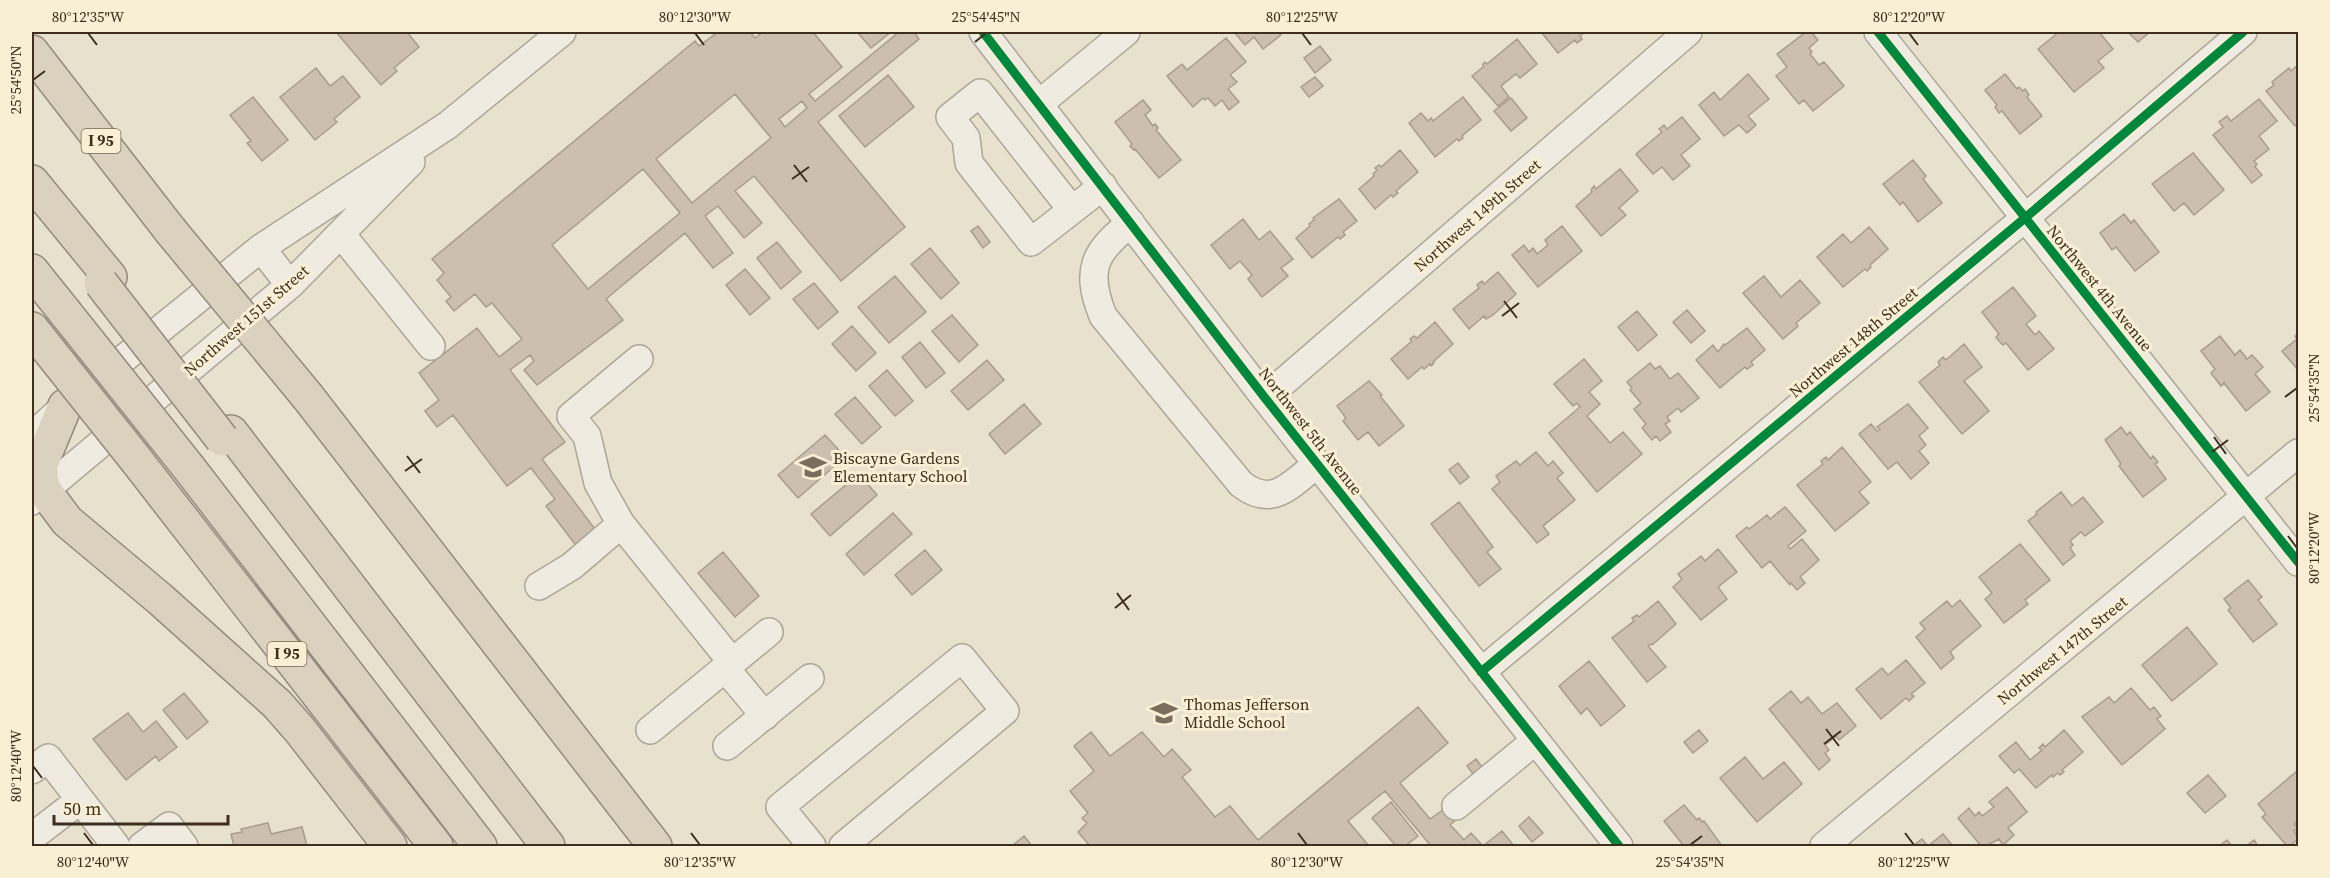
<svg xmlns="http://www.w3.org/2000/svg" width="2330" height="878" font-family="'Source Serif 4',serif">
<style>
.building{fill:#ccbfaf;stroke:#a99c8d;stroke-width:1.5;fill-rule:evenodd}
.lines{fill:none;stroke-linecap:round;stroke-linejoin:round}
.minor-casing{stroke:#ada697;stroke-width:30}
.highway-casing{stroke:#938b7e;stroke-width:36}
.minor{stroke:#efebe1;stroke-width:27}
.highway{stroke:#dbd1bf;stroke-width:33}
.highway-bridge-casing{stroke:#938b7e;stroke-width:36;stroke-linecap:butt}
.highway-bridge{stroke:#dbd1bf;stroke-width:33}
.cycleway-casing{stroke:#f9efd5;stroke-width:13}
.cycleway{stroke:#00873e;stroke-width:9}
.ticks{fill:none;stroke:#3e2e1e;stroke-width:2}
.labels{text-anchor:middle;stroke-width:6;stroke-linejoin:round;paint-order:stroke}
.shield{fill:#f9efd5;stroke:#766855;stroke-width:1.5}
.shield-label{font-size:15px;font-weight:bold;fill:#3e2e1e}
.street-label{font-size:16px;fill:#3e2e1e;stroke:#f9efd5}
.poi-label{font-size:16px;fill:#3e2e1e;stroke:#f9efd5;text-anchor:start}
.neatline{fill:none;stroke:#3e2e1e;stroke-width:2}
.ticks-label{font-size:15px;text-anchor:middle;fill:#3e2e1e}
</style>
<rect width="100%" height="100%" fill="#e8e1ce"/>
<path class="building" d="M336 32H407L419 47 394 68 397 71 381 85Z
M718 32H750L755 38 763 32H813L842 67 809 94 815 101 899 32H914L919 39 818 122 905 227 841 281 754 176 735 191 762 223 744 238 718 206 705 216 733 253 713 268 685 233 606 299 623 320 537 385 524 370 534 361 530 355 510 370 565 442 542 459 601 537 581 552 546 506 555 499 531 468 507 486 453 415 437 427 425 411 439 400 419 373 477 328 499 357 522 339 492 303 486 307 475 294 454 311 446 301 451 297 437 280 444 273 432 259 695 41 699 46ZM735 94 771 138 692 203 656 159ZM802 101 807 108 785 127 779 119ZM643 169 680 213 588 289 552 245Z
M857 32H891L871 48Z
M1234 32H1278L1281 35 1263 49 1254 37 1245 45Z
M1544 32H1585L1580 36 1582 39 1577 43 1575 40 1558 53 1542 33Z
M1806 32H1811L1818 40 1809 48 1812 52 1810 54 1819 65 1824 62 1844 86 1813 111 1804 100 1799 104 1776 76 1787 67 1777 54Z
M2059 32H2099L2113 49 2098 61 2104 68 2074 92 2038 49Z
M2128 32H2150L2138 42Z
M1226 38 1246 62 1230 75 1237 82 1228 89 1239 102 1229 110 1222 100 1215 106 1208 98 1205 100 1203 98 1193 107 1167 76 1182 64 1187 70Z
M1517 39 1537 64 1520 78 1516 74 1501 86 1509 97 1498 106 1472 76 1483 67V64L1485 62 1487 64Z
M1320 46 1331 60 1315 73 1304 58Z
M2298 65V123L2295 126 2266 91 2274 85 2272 82 2289 68 2291 71Z
M316 68 330 86 343 76 360 97 334 119 337 122 315 140 280 97Z
M1748 74 1769 99 1748 116 1756 125 1747 133 1739 125 1724 136 1699 105 1714 92 1720 100Z
M2005 74 2017 89 2019 87 2023 91 2025 89 2029 95 2027 97 2042 116 2020 134 2002 111 1999 113 1995 107 1997 105 1985 90Z
M888 75 914 107 865 147 839 116Z
M1315 77 1323 86 1309 97 1301 87Z
M253 97 288 140 262 161 247 143 251 141 230 115Z
M1463 97 1481 120 1462 136 1463 138 1459 141 1457 139 1435 157 1409 123 1421 113 1428 121 1431 118 1433 121Z
M1511 98 1527 118 1511 131 1494 111Z
M2259 99 2277 121 2259 136 2269 149 2254 161 2257 164 2255 167 2262 175 2252 183 2213 135 2223 127 2219 122 2227 116 2231 121Z
M1143 100 1151 110 1145 115 1153 126 1155 124 1158 128 1156 130 1181 160 1159 178 1135 149 1134 150 1130 146 1132 144 1115 122Z
M1682 117 1700 139 1681 155 1690 166 1673 180 1662 167 1653 174 1636 154 1662 132 1659 129 1664 125 1667 129Z
M1400 150 1418 172 1396 191 1398 193 1393 197 1391 195 1375 209 1359 189 1374 176 1373 174 1377 170 1375 168 1379 165 1381 167Z
M2193 153 2224 190 2194 215 2184 203 2174 211 2152 184Z
M1913 160 1926 176 1923 179 1942 203 1918 222 1903 202 1900 205 1883 184Z
M1620 169 1638 191 1619 208 1626 215 1601 236 1576 206 1592 192 1591 190 1594 186 1596 189Z
M1339 199 1357 221 1343 232 1345 235 1340 239 1338 237 1312 258 1296 238 1310 226 1309 224 1314 220 1313 218Z
M2124 214 2131 223 2134 220 2159 252 2135 271 2116 247 2112 250 2100 233Z
M1243 219 1259 240 1270 231 1293 259 1281 268 1288 276 1262 297 1248 279 1252 275 1240 261 1230 269 1211 245Z
M978 226 990 242 983 248 971 231Z
M1562 226 1582 251 1538 287 1512 255 1524 245 1529 252 1533 248 1537 254 1548 245 1545 240Z
M1869 227 1888 249 1870 265 1871 267 1867 271 1865 269 1843 287 1817 257 1843 234 1851 243Z
M777 242 801 272 781 289 757 258Z
M930 248 959 283 941 299 911 264Z
M745 269 770 298 750 315 726 285Z
M1498 272 1516 294 1493 315 1486 319 1484 316 1469 329 1453 309 1479 288 1477 285 1482 281 1484 284Z
M895 276 926 312 889 343 858 307Z
M1764 276 1781 297 1800 280 1820 303 1796 323 1798 326 1783 339 1743 293Z
M814 283 838 312 818 329 793 299Z
M2013 287 2036 316 2026 324 2035 335 2039 331 2054 349 2028 370 2006 343 2003 345 1999 341 1996 337 1999 334 1982 312Z
M1687 310 1705 331 1691 343 1673 322Z
M1637 311 1657 335 1638 351 1618 327Z
M952 315 978 345 959 362 932 331Z
M1435 322 1453 344 1433 362 1434 363 1431 366 1430 364 1424 369 1422 367 1408 379 1391 359 1412 341 1410 339 1414 336 1417 338Z
M852 326 876 353 856 371 832 344Z
M1747 328 1765 350 1751 362 1753 365 1747 369 1745 367 1720 388 1696 360 1713 345 1718 352 1724 344 1725 345Z
M2298 333V370L2282 351 2297 339 2295 336Z
M2220 336 2235 355 2240 350 2247 359 2252 355 2263 367 2255 374 2270 392 2246 411 2224 383 2221 386 2211 373 2215 369 2201 351Z
M920 342 945 373 926 388 902 357Z
M1964 344 1982 367 1964 381 1989 411 1962 434 1919 382 1940 365 1938 362 1943 357 1946 360Z
M1584 359 1602 381 1589 392 1600 404 1587 416 1610 443 1623 432 1642 454 1597 492 1549 433 1580 407 1577 403 1573 406 1554 384Z
M987 360 1004 380 968 410 951 391Z
M1650 363 1655 369 1660 366 1670 379 1678 373 1699 398 1681 412 1678 408 1667 417 1670 421 1665 424 1671 432 1660 441 1656 436 1652 440 1642 428 1646 424 1634 409 1641 403 1630 390 1632 388 1627 382Z
M887 370 913 401 895 416 869 386Z
M1369 381 1382 395 1380 396 1404 426 1379 446 1368 432 1358 440 1343 421 1346 418 1337 406Z
M855 397 881 427 862 444 835 414Z
M1024 404 1041 424 1005 454 989 434Z
M1908 404 1928 428 1919 436 1926 445 1919 451 1929 463 1911 479 1897 462 1888 469 1859 434 1871 424 1877 431 1880 429 1877 427Z
M2121 427 2127 435 2130 432 2151 459 2153 456 2158 462 2155 464 2166 479 2143 497 2119 466 2121 464 2105 440Z
M825 435 845 457 798 498 778 475Z
M1842 447 1871 482 1859 492 1869 503 1835 531 1797 485 1823 464 1821 461 1826 457 1828 460Z
M1536 452 1548 466 1553 461 1563 473 1557 478 1575 500 1543 526 1549 534 1537 543 1492 489 1500 482 1496 476 1516 461 1520 465Z
M1458 463 1469 477 1460 484 1449 470Z
M859 474 877 495 830 536 811 514Z
M2061 492 2072 506 2083 497 2103 522 2085 536 2081 532 2070 541 2073 545 2070 548 2075 555 2063 565 2028 521 2037 514 2036 512Z
M1459 502 1493 547 1487 552 1501 569 1479 586 1431 524Z
M1785 507 1806 531 1788 546 1790 549 1802 539 1819 560 1800 577 1805 583 1797 590 1791 583 1790 585 1770 561 1762 568 1736 536 1747 527 1749 529 1767 515 1770 519Z
M893 513 912 534 864 575 846 554Z
M2020 544 2050 580 2025 600 2028 604 2004 623 1985 599 1992 593 1979 577Z
M1718 549 1737 572 1718 587 1727 599 1701 620 1673 587 1682 579 1678 574 1701 556 1705 561Z
M925 550 942 570 912 595 895 575Z
M723 552 759 596 735 617 698 573Z
M2248 580 2262 597 2258 600 2277 624 2253 642 2228 610 2231 608 2224 599Z
M1960 600 1981 626 1950 652 1954 658 1941 669 1916 637 1925 629 1920 623 1947 601 1952 607Z
M1658 601 1676 624 1652 645 1651 644 1648 646 1666 667 1647 682 1612 638 1634 621 1632 618 1637 615 1639 617Z
M2187 627 2217 664 2172 701 2142 665Z
M1906 660 1925 683 1911 694 1914 696 1909 701 1906 698 1881 719 1856 689 1882 668 1888 675Z
M1589 661 1625 706 1601 726 1587 708 1581 714 1559 686Z
M2131 688 2150 710 2154 707 2161 716 2157 719 2165 729 2122 765 2082 717 2109 697 2114 703Z
M1791 691 1801 703 1808 697 1822 714 1837 703 1856 726 1839 740 1836 736 1825 745 1829 750 1825 753 1830 760 1819 770 1769 709Z
M184 693 208 722 187 739 163 710Z
M1418 707 1448 743 1400 783 1430 819 1447 807 1457 819 1450 825 1456 831 1464 840 1471 833 1483 846H1431L1385 791 1348 821 1369 846H1090L1078 832 1087 823 1082 818 1088 813 1070 791 1094 771 1074 746 1091 732 1110 756 1142 732 1164 757 1172 749 1191 770 1182 777 1215 817 1230 806 1258 840Z
M128 713 143 732 156 721 177 747 159 761 156 756 126 780 93 739Z
M1699 730 1708 741 1693 753 1684 742Z
M2064 730 2083 752 2062 770 2064 772 2060 775 2058 773 2053 777 2052 775 2036 788 2019 769 2014 773 1999 756 2016 742 2030 760 2042 750 2039 748 2043 744 2045 747Z
M1745 757 1763 779 1784 762 1802 784 1757 822 1720 778Z
M1476 759 1488 775 1479 782 1467 766Z
M2297 771 2298 820 2294 824 2298 828 2294 831 2298 839 2290 846H2287L2262 817 2266 814 2258 804Z
M2208 775 2226 796 2205 813 2187 793Z
M2007 787 2027 812 2008 828 2014 835 2003 845 1999 839 1986 846H1981L1958 818 1969 808 1975 816 1979 812 1982 816 1994 807 1989 802Z
M1391 802 1418 836 1405 846H1396L1372 818Z
M1684 805 1697 820 1699 818 1702 822 1704 821 1722 846H1684L1664 821Z
M1529 817 1543 833 1532 842 1519 826Z
M268 823 271 834 302 827 307 846H234L231 834 242 832 241 829Z
M1502 831 1514 846H1483Z
M1943 834 1953 846H1913L1922 839 1928 846Z
M1024 836 1032 846H1012Z
M2227 840 2232 846H2219Z
M2254 840 2258 846H2246Z"/>
<g class="lines">
<defs>
<path id="minor" d="M983 32 1265 398 1619 846
M1878 32 2298 562
M1040 103 1126 32
M1072 210 980 93 950 117 966 138 969 163 1031 242 1103 186
M1131 223C1093 252 1085 271 1103 316L1241 484C1273 509 1291 484 1317 464
M341 234 431 346
M261 248 290 285
M639 359 571 416 587 436 598 483 621 524 732 662
M1265 398 1688 32
M32 436 65 406 261 248 448 125 562 32
M32 501 290 285 411 162
M539 586 572 566 621 524
M725 668 765 716
M1481 672 2025 218 2243 32
M650 730 769 632
M727 746 810 678
M32 770 48 758 116 846
M1456 806 1535 741
M32 837 80 800
M142 846 169 826 184 846
M812 846 780 807 962 658 1005 711 843 846
M1824 846 2298 453"/>
<path id="highway" d="M32 52 170 230
M32 182 110 277
M32 271 64 311
M32 329 59 363
M308 397 655 846
M65 406 41 464V478L44 490 67 521 160 599 277 704 299 729 390 846
M231 432 548 846
M137 461 436 846
M189 468 480 846"/>
</defs>
<use href="#minor" class="minor-casing"/>
<use href="#highway" class="highway-casing"/>
<use href="#minor" class="minor"/>
<use href="#highway" class="highway"/>
<defs>
<path id="highway-bridge" d="M170 230 308 397
M101 283 222 439
M64 311 189 468
M59 363 137 461"/>
</defs>
<use href="#highway-bridge" class="highway-bridge-casing"/>
<use href="#highway-bridge" class="highway-bridge"/>
<defs>
<path id="cycleway" d="M983 32 1265 398 1619 846
M1878 32 2298 562
M1481 672 2025 218 2243 32"/>
</defs>
<use href="#cycleway" class="cycleway-casing"/>
<use href="#cycleway" class="cycleway"/>
</g>
<path class="ticks" d="M88 33 97 45M695 33 704 45M1302 33 1311 45M1909 33 1918 45M975 42 986 33M33 80 45 71M794 165 807 182M792 179 809 167M1504 301 1517 318M1502 316 1519 303M2285 397 2297 388M2214 437 2226 454M2212 452 2228 440M407 456 420 473M405 471 422 459M2288 536 2297 548M1117 593 1129 610M1115 608 1131 595M1826 729 1839 746M1824 744 1841 731M33 766 42 778M84 833 93 845M691 833 700 845M1298 833 1307 845M1905 833 1914 845M1690 845 1702 836"/>
<defs>
<symbol id="school-bare" viewBox="-9 -9 18 18"><path d="M0-5L7-2L0 1L-7-2ZM-4 1L0 2.5L4 1V4Q0 6-4 4Z" fill="#7a6d5c" stroke="#f9efd5" stroke-width="2.5" paint-order="stroke"/></symbol>
</defs>
<g fill-rule="evenodd">
<use href="#school-bare" x="794" y="448" width="38" height="38"/>
<use href="#school-bare" x="1145" y="694" width="38" height="38"/>
</g>
<g class="labels">
<g class="shield">
<rect x="81.5" y="129" width="39" height="24" rx="4.5"/>
<rect x="267.5" y="642" width="39" height="24" rx="4.5"/>
</g>
<g class="shield-label">
<text x="101" y="146">I 95</text>
<text x="287" y="659">I 95</text>
</g>
<g class="street-label">
<text transform="translate(1477 215) rotate(-41)" y="6">Northwest 149th Street</text>
<text transform="translate(2100 288) rotate(51)" y="6">Northwest 4th Avenue</text>
<text transform="translate(246 320) rotate(-41)" y="6">Northwest 151st Street</text>
<text transform="translate(1853 342) rotate(-40)" y="6">Northwest 148th Street</text>
<text transform="translate(1311 431) rotate(52)" y="6">Northwest 5th Avenue</text>
<text transform="translate(2062 650) rotate(-39)" y="6">Northwest 147th Street</text>
</g>
<g class="poi-label">
<text x="833" y="464">Biscayne Gardens<tspan x="833" dy="18">Elementary School</tspan></text>
<text x="1184" y="710">Thomas Jefferson<tspan x="1184" dy="18">Middle School</tspan></text>
</g>
</g>
<rect width="2330" height="878" fill="none" stroke="#f9efd5" stroke-width="66"/>
<path d="M54 815v9h174v-9" fill="none" stroke="#3e2e1e" stroke-width="3"/>
<text x="63" y="815" font-size="18" fill="#3e2e1e" stroke="#f9efd5" stroke-width="4.5" paint-order="stroke">50 m</text>
<rect x="33" y="33" width="2264" height="812" class="neatline"/>
<g class="ticks-label">
<text x="88" y="22">80°12'35"W</text>
<text x="695" y="22">80°12'30"W</text>
<text x="986" y="22">25°54'45"N</text>
<text x="1302" y="22">80°12'25"W</text>
<text x="1909" y="22">80°12'20"W</text>
<text transform="translate(16 80) rotate(-90)" y="5">25°54'50"N</text>
<text transform="translate(2314 388) rotate(-90)" y="5">25°54'35"N</text>
<text transform="translate(2314 548) rotate(-90)" y="5">80°12'20"W</text>
<text transform="translate(16 766) rotate(-90)" y="5">80°12'40"W</text>
<text x="93" y="867">80°12'40"W</text>
<text x="700" y="867">80°12'35"W</text>
<text x="1307" y="867">80°12'30"W</text>
<text x="1690" y="867">25°54'35"N</text>
<text x="1914" y="867">80°12'25"W</text>
</g>
</svg>
